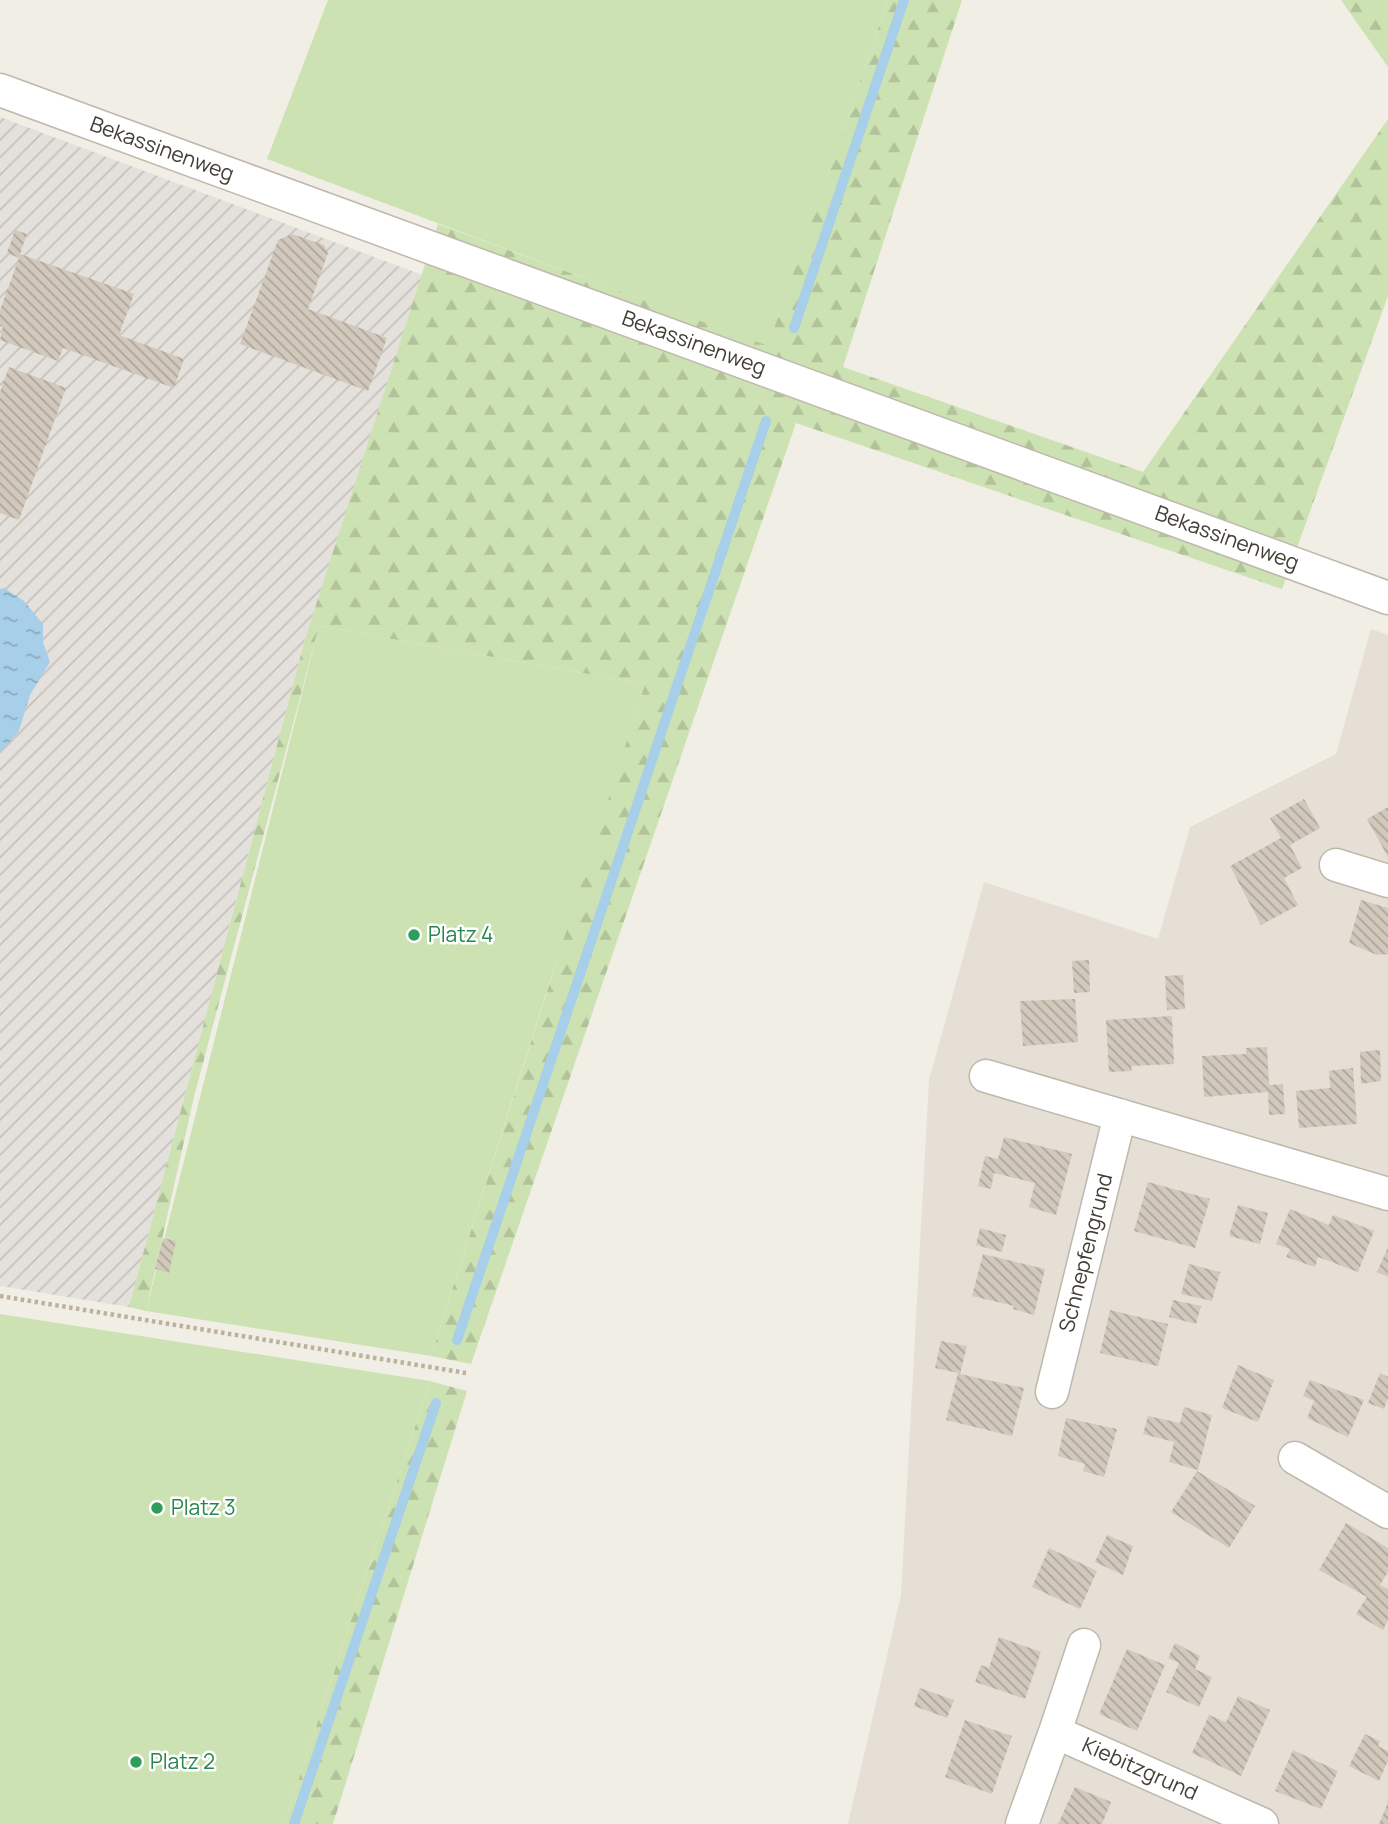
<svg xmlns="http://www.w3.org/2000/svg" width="1388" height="1824" font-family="Manrope,sans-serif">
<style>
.residential{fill:#e5dfd5}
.industrial{fill:url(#industrial-furrows)}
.green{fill:#cde2b2}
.forest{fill:url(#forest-firs)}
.water{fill:url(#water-ripples)}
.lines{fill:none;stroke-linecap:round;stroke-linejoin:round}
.stream{stroke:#a7cfe9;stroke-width:10}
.building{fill:url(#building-back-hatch)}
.street-casing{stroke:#bfb8ac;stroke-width:35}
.path{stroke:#bcb19c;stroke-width:4.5;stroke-dasharray:3.5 3.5;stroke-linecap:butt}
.street{stroke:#fff;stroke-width:32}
.leisure-dot{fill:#2e9e5b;stroke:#fff;stroke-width:2.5}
.labels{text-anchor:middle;stroke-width:5;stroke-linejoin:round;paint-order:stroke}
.street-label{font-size:21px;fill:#433e36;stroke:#fff}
.leisure-label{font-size:21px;fill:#27864d;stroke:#fff;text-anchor:start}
</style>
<defs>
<pattern id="industrial-furrows" width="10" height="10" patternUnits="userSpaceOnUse" patternTransform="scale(1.75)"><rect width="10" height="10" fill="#e4e0db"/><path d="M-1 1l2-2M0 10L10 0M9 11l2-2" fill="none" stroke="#c5c1bd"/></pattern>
<pattern id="forest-firs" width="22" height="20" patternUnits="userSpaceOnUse" patternTransform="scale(1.75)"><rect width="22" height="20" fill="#cde2b2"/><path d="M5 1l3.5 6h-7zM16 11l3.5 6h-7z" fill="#b1c39a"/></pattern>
<pattern id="water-ripples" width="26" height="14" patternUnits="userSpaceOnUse" patternTransform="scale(1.75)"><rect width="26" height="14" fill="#a7cfe9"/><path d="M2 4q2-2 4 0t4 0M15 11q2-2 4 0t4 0" fill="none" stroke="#8aa9be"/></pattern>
<pattern id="building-back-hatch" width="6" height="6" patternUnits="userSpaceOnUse" patternTransform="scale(1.75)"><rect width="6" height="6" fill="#d2c9bc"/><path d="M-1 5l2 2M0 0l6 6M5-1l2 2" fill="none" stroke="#aca59a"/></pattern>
</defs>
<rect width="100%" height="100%" fill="#f1eee6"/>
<path class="residential" d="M1371 629 1388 635V1824H848L901 1595 929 1080 984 882 1158 939 1190 827 1336 754Z"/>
<path class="industrial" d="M0 117 422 275 305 639 129 1307 0 1286Z"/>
<path class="green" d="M328 0H888L768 347 267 159Z
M319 626 645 684 628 738 633 740 550 981 431 1356 146 1311Z
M0 1314 430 1381 284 1824H0Z"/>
<path class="forest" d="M888 0H962L843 367 1143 472 1388 119V296L1282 589 796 423 471 1364 431 1356 645 684 319 626 194 1097 146 1311 129 1307 305 639 438 224 768 346Z
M1341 0H1388V67Z
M430 1381 467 1391 333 1824H284Z"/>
<path class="water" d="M4 588 24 601 43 624V642L50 662 30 695 19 731 0 753V589Z"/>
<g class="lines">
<path class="stream" d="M794 328 904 0
M457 1340 766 421
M294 1824 436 1403"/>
</g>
<path class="building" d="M15 230 27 234 20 254 134 294 119 335 184 359 174 388 63 348 58 361 0 340 3 327 0 326V310L19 258 7 253Z
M292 234 324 245 328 253 308 309 387 338 368 391 240 344 278 240Z
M9 367 66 388 19 520 0 513V392Z
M1304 799 1320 828 1290 845 1302 868 1284 878 1298 905 1261 925 1230 866 1281 838 1270 818Z
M1388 807V857L1367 819Z
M1361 900 1388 908V954L1377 955 1349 943Z
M1089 960 1090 992 1074 993 1072 961Z
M1183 975 1185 1009 1167 1010 1165 976Z
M1075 999 1078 1042 1023 1046 1020 1001Z
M1172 1016 1174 1064 1131 1066 1132 1071 1109 1072 1106 1020Z
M1267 1047 1269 1085 1283 1084 1285 1114 1269 1115 1268 1092 1204 1097 1202 1056 1246 1054V1048Z
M1380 1050 1381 1081 1361 1084 1360 1052Z
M1353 1068 1357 1124 1299 1128 1296 1091 1330 1088 1329 1071Z
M1004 1137 1072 1154 1056 1215 1029 1207 1035 1183 994 1173 991 1189 978 1186 985 1156 998 1159Z
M1148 1182 1210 1199 1195 1248 1134 1231Z
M1238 1205 1268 1213 1260 1244 1229 1236Z
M1290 1209 1329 1225 1333 1215 1374 1231 1358 1272 1318 1257 1315 1267 1286 1257 1290 1249 1276 1244Z
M980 1228 1006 1235 1002 1252 976 1245Z
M163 1238 176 1241 169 1273 155 1269Z
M1388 1247V1277L1377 1272Z
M983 1254 1045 1269 1034 1315 1013 1309 1014 1306 972 1296Z
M1189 1264 1220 1272 1212 1301 1181 1294Z
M1173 1300 1201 1306 1196 1324 1169 1317Z
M1110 1310 1168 1324 1158 1366 1100 1353Z
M941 1341 967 1346 960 1374 1024 1388 1012 1436 946 1420 958 1373 935 1368Z
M1238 1365 1274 1380 1258 1422 1222 1408Z
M1380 1373 1388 1377V1398L1384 1409 1368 1403Z
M1310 1380 1364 1400 1348 1437 1307 1418 1314 1401 1303 1396Z
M1184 1407 1212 1415 1198 1470 1169 1462 1174 1442 1143 1434 1148 1416 1180 1423Z
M1066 1418 1117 1429 1104 1477 1083 1471 1085 1464 1058 1456Z
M1197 1471 1255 1506 1229 1548 1171 1512Z
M1346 1523 1388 1548V1572L1380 1585 1388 1589V1620L1383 1630 1356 1614 1367 1597 1319 1570Z
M1107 1535 1133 1546 1123 1575 1095 1562Z
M1049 1548 1097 1571 1080 1609 1032 1587Z
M999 1637 1041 1652 1025 1699 975 1682 981 1665 989 1668Z
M1175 1643 1200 1656 1195 1669 1212 1677 1199 1707 1166 1692 1179 1663 1168 1658Z
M1127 1649 1165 1665 1137 1731 1099 1714Z
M920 1688 954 1700 947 1718 914 1706Z
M1238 1696 1270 1710 1241 1776 1192 1753 1209 1715 1226 1722Z
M965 1720 1012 1736 992 1794 945 1777Z
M1365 1734 1380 1741 1378 1746 1388 1751V1761L1379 1781 1349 1766Z
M1293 1750 1338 1771 1321 1809 1275 1791Z
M1075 1787 1111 1802 1102 1824H1058Z
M1388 1798V1824H1379L1387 1805Z"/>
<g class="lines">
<defs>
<path id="street" d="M0 90 1388 598
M1336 865 1388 881
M986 1076 1388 1194
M1052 1392 1120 1115
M1295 1458 1388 1512
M1084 1645 1055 1732 1262 1824
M1022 1824 1055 1732"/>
</defs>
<use href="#street" class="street-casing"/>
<path class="path" d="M0 1296 466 1373"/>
<use href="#street" class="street"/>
</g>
<g class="leisure-dot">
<circle cx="414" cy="935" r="7"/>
<circle cx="157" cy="1508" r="7"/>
<circle cx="136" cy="1762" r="7"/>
</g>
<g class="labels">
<g class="street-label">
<text transform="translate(162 149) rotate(20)" y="7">Bekassinenweg</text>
<text transform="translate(694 343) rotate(20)" y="7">Bekassinenweg</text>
<text transform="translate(1227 538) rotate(20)" y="7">Bekassinenweg</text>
<text transform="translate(1086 1253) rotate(-76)" y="7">Schnepfengrund</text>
<text transform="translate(1140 1769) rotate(24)" y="7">Kiebitzgrund</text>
</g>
<g class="leisure-label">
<text x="428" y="942">Platz 4</text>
<text x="171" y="1515">Platz 3</text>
<text x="150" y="1769">Platz 2</text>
</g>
</g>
</svg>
